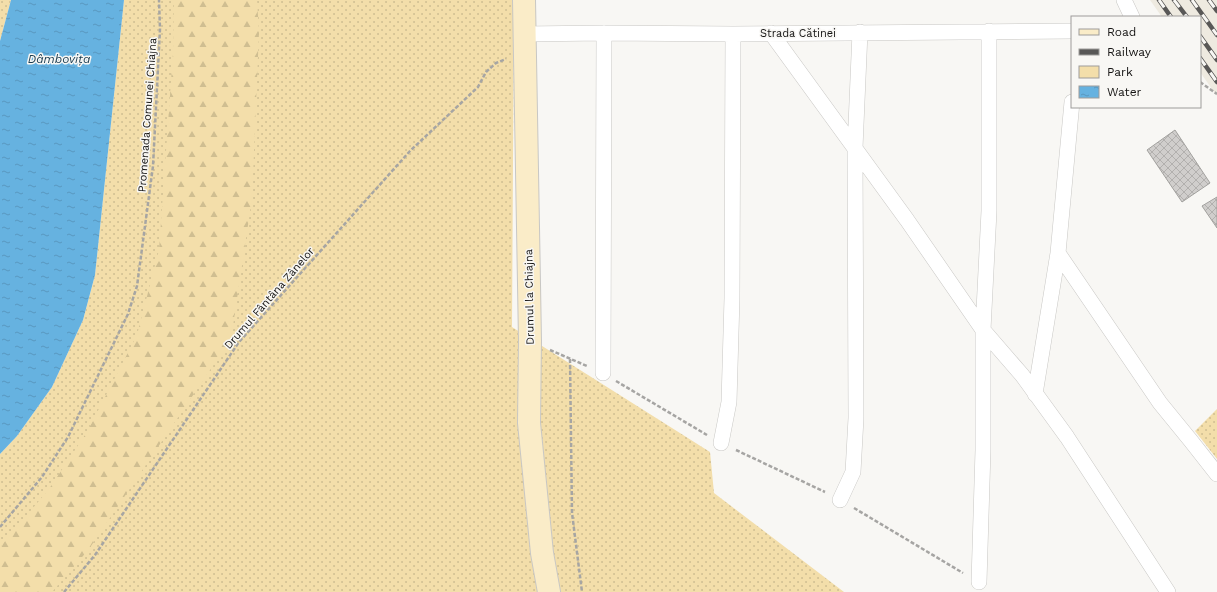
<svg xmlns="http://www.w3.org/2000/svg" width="1217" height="592" font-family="'Work Sans',sans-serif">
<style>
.built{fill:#eeeae0}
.green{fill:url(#green-dots)}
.forest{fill:url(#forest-firs)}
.water{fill:url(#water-ripples)}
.building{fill:url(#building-cross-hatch);stroke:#a2a19e}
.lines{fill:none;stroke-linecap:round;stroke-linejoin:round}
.minor-casing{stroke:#c8c7c4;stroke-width:16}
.secondary-casing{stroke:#c8c7c4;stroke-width:24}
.path{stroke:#a6a5a3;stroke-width:2.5;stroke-dasharray:4 2;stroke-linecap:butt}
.minor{stroke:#fff;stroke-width:15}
.secondary{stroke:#faecc8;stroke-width:22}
.rail-casing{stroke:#595857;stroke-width:4.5}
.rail{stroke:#f8f7f4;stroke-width:3;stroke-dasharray:9;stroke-linecap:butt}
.labels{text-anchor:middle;stroke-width:3;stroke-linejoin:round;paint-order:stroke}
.street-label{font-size:11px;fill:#151413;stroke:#f8f7f4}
.water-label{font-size:12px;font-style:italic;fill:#1a3c50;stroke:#f8f7f4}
</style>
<defs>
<pattern id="green-dots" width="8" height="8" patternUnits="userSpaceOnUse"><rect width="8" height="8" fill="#f3deaa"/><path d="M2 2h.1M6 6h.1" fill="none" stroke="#cfbe91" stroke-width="1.8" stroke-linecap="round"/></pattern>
<pattern id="forest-firs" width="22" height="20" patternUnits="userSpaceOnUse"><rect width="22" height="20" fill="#f3deaa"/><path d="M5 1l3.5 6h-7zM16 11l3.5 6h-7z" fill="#cfbe91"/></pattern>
<pattern id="water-ripples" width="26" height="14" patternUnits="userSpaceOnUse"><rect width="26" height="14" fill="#66b2e0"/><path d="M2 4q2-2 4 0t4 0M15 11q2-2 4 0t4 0" fill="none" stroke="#5898bf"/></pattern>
<pattern id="building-cross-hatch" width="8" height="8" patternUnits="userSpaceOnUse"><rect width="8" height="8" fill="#d0cecc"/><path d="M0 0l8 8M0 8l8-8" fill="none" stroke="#b2b0ae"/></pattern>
</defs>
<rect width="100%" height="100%" fill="#f8f7f4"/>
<path class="built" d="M1150 0H1217V96L1200 72V17H1162Z"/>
<path class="green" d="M0 0H11L0 41Z
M124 0H514L512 327 710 452 714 493 844 592H0V454L17 436 52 387 83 320 95 275Z
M1217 409V459L1195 431Z"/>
<path class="forest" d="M174 0H257L259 32 252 198 231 339 89 549 52 592H0V547L49 489 87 432 137 335 159 250 173 53Z"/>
<path class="water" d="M11 0H124L95 275 83 320 52 387 17 436 0 454V41Z"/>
<path class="building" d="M1175 130 1210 183 1182 202 1147 150Z
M1217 197V228L1202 206Z"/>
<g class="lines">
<defs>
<path id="minor" d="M1124 0 1132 17
M771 33 907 220 983 330 1022 375 1067 437 1168 592
M524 34 604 33 733 34 1072 31
M1058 253 1160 403 1191 441 1217 474
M603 373 604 33
M1035 394 1058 253 1072 102
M721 443 729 402 732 298 733 34
M840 500 853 472 856 418 855 148 860 32
M979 582 983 450V330L989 211V31"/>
<path id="secondary" d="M524 0 530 341 529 423 542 553 549 592"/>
</defs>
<use href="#minor" class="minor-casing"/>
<use href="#secondary" class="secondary-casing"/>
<path class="path" d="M1200 82 1217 94
M550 350 587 366
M570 359 572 513 582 592
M616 381 707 435
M736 450 825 492
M854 508 963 573
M0 527 42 477 68 437 128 314 137 286 153 166 160 29 159 0
M64 592 95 555 239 342 410 151 478 87 486 72 496 63 506 59"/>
<use href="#minor" class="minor"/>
<use href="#secondary" class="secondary"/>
<defs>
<path id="rail" d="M1159 0 1171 17
M1174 0 1187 17
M1192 0 1217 35
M1209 0 1217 11
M1200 36 1217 60
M1200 58 1217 82"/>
</defs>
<use href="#rail" class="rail-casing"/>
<use href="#rail" class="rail"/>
</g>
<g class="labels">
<g class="street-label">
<text x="798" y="37">Strada Cătinei</text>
<text transform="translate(147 115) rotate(-86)" y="4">Promenada Comunei Chiajna</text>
<text transform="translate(529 297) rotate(-91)" y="4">Drumul la Chiajna</text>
<text transform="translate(269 298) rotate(-49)" y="4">Drumul Fântâna Zânelor</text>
</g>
<g class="water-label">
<text x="59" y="63">Dâmbovița</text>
</g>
</g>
<rect x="1071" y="16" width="130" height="92" fill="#f8f7f4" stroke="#9d9c9a"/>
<rect x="1079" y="29" width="20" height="6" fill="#faecc8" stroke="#9d9c9a"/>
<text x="1107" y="36" font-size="12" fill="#151413">Road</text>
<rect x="1079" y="49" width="20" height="6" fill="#595857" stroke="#9d9c9a"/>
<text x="1107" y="56" font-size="12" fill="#151413">Railway</text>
<rect x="1079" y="66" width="20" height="12" fill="#f3deaa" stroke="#9d9c9a"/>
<text x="1107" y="76" font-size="12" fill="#151413">Park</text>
<rect x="1079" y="86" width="20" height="12" fill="url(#water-ripples)" stroke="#9d9c9a"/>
<text x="1107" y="96" font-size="12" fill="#151413">Water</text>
</svg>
